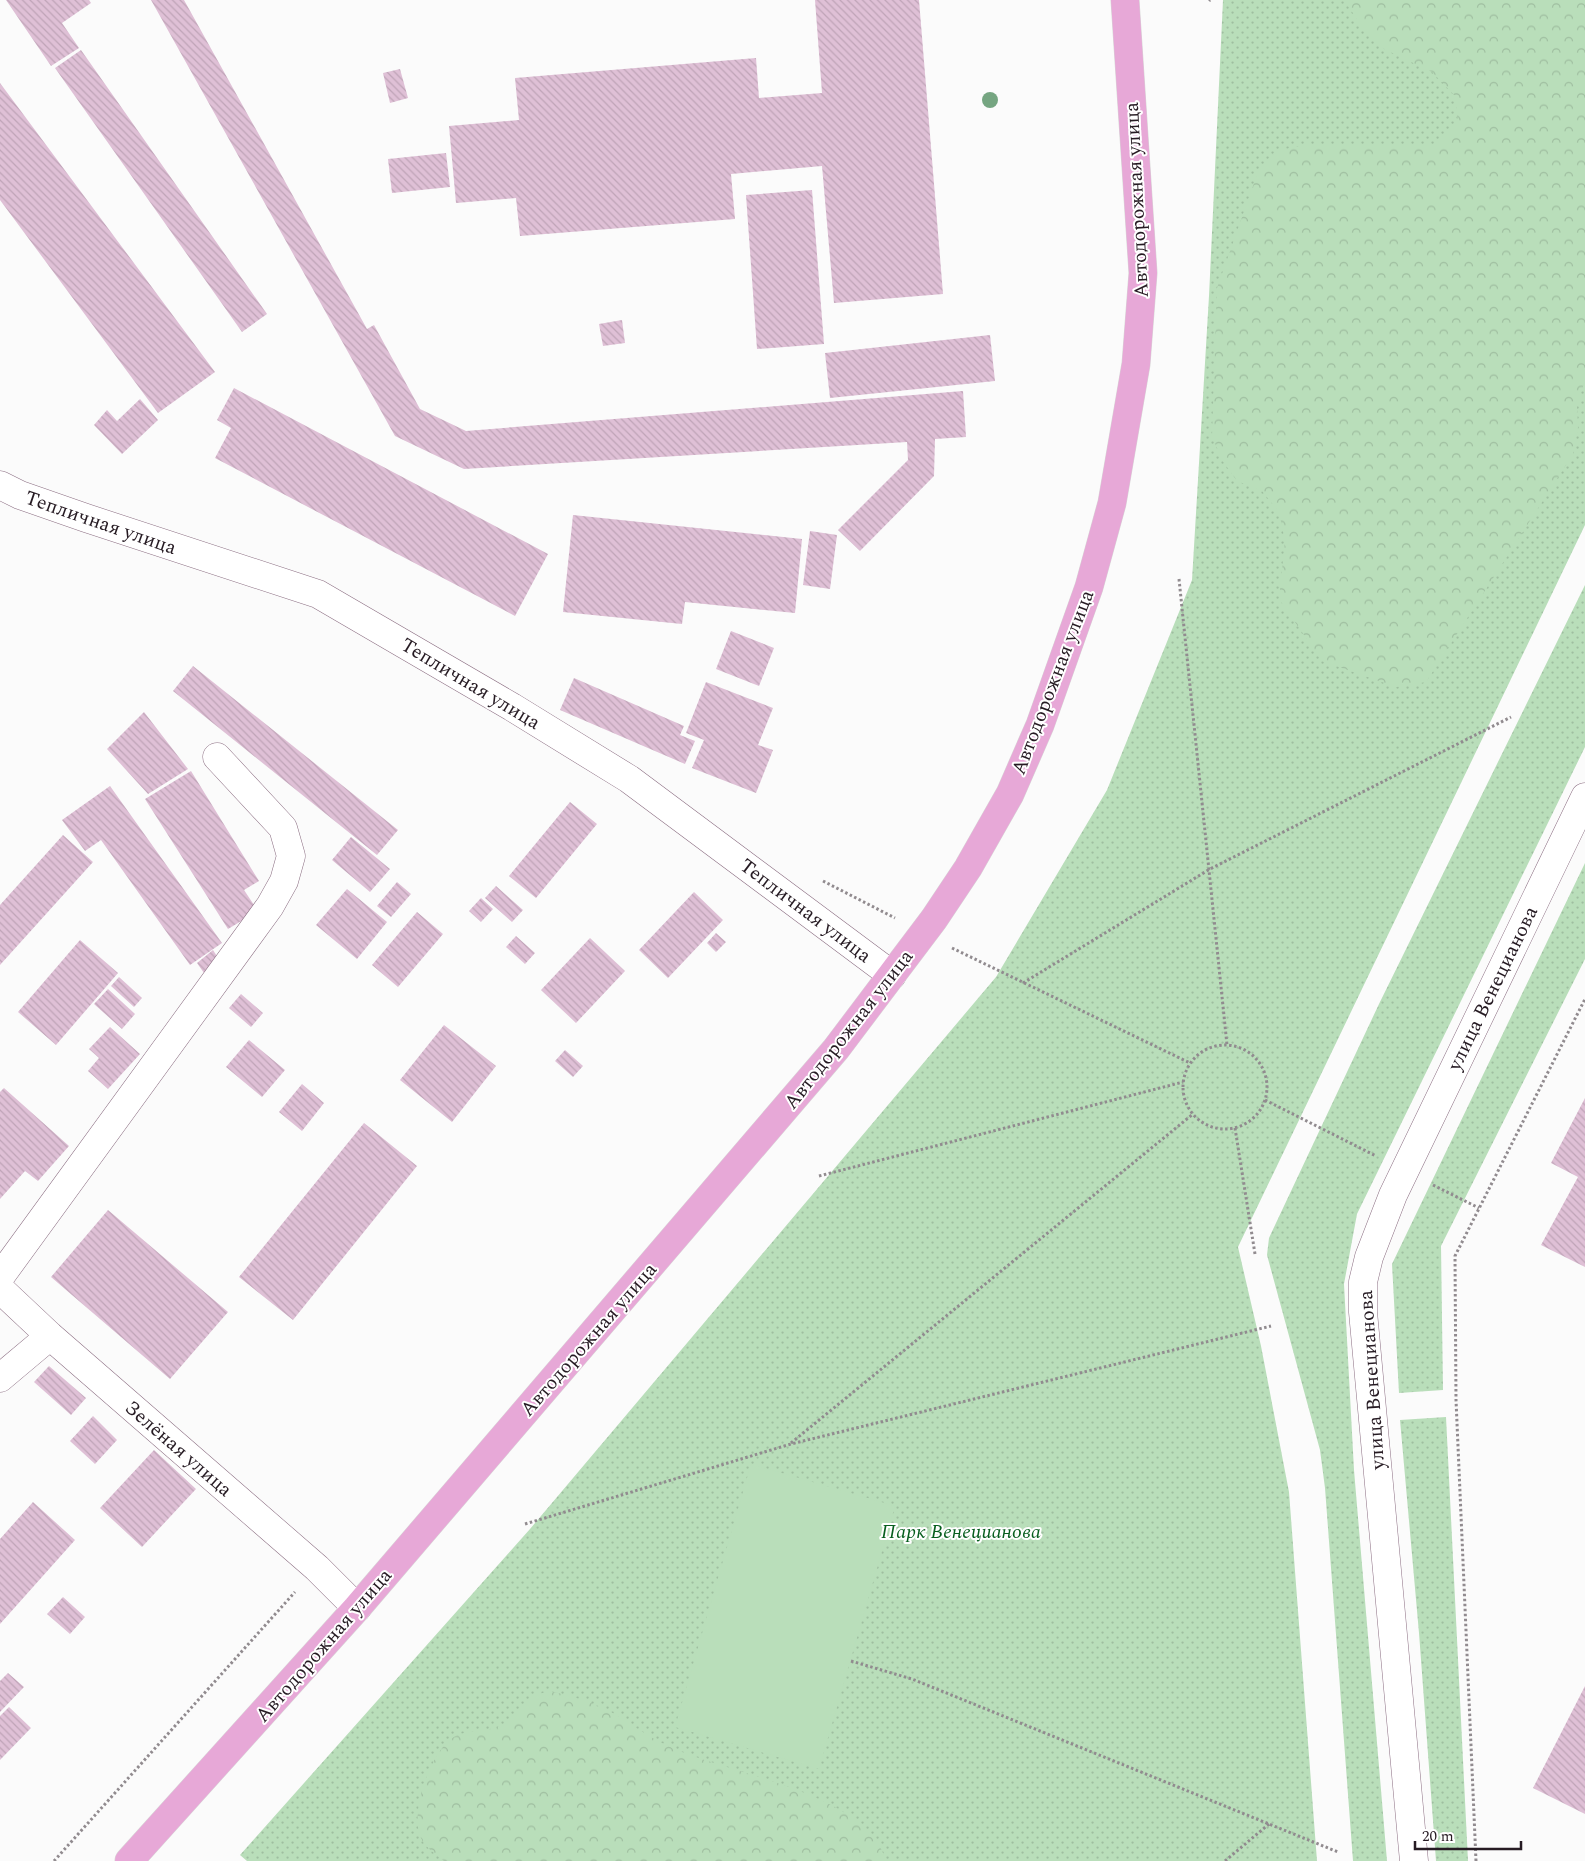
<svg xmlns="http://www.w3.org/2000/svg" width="1585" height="1861" font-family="Spectral,serif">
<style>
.green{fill:url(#green-dots)}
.forest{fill:url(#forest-crowns)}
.pitch{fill:#b9deba}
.building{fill:url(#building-back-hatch)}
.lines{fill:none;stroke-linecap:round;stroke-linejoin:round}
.minor-casing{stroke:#8c6f83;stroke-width:29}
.major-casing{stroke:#d8d6d7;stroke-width:29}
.path{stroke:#918b8f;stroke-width:3;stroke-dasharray:2.5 2.5;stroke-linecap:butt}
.minor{stroke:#fff;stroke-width:28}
.major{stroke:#e7a8d7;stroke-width:28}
.tree{fill:#75a581}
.labels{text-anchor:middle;stroke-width:4;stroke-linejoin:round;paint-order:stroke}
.street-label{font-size:20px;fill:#261b23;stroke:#fff}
.park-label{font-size:20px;font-style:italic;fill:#075e1e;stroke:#fff}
</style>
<defs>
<pattern id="green-dots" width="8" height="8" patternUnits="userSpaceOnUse" patternTransform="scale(1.25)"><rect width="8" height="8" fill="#b9deba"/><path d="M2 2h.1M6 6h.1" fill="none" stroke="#9fbea0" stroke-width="1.8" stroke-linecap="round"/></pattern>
<pattern id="forest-crowns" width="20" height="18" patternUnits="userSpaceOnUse" patternTransform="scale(1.25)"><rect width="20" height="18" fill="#b9deba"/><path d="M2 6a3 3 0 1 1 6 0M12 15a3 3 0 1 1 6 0" fill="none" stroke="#9fbea0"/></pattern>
<pattern id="building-back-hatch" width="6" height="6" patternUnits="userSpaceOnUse" patternTransform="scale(1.25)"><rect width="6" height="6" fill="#dfc0d6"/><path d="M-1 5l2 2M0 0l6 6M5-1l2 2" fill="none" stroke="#bfa4b7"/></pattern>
</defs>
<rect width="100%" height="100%" fill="#fbfbfb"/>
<path class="green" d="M1223 0H1585V525L1238 1247 1261 1346 1289 1492 1317 1861H247L240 1855 530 1529 996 977 1107 790 1192 580 1209 296Z
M1585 585V747L1357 1214 1344 1284 1354 1470 1387 1861H1353L1325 1488 1320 1450 1267 1255 1269 1238 1379 1004Z
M1585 863V959L1441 1246 1443 1390 1399 1393 1392 1264Z
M1446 1417 1468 1861H1436L1419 1633 1400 1420Z"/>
<path class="forest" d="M1344 0H1585V380L1577 405 1578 428 1573 454 1426 682 1396 687 1322 661 1279 599 1285 541 1279 512 1262 491 1237 481 1222 460 1212 436 1217 288 1259 169 1276 151 1305 145 1437 144 1458 123 1455 96 1432 72 1384 49 1363 28Z
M550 1691C572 1696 592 1702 611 1712 629 1722 645 1735 664 1744 722 1774 866 1790 886 1861H444C437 1855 426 1848 422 1840 408 1816 430 1754 451 1739 466 1728 487 1733 502 1725 522 1715 528 1694 550 1691Z"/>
<path class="pitch" d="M751 1464 895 1506 819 1769 675 1727Z"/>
<path class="building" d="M6 0H89L91 3 62 23 79 48 51 66Z
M151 0H184L367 329 374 325 420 409 466 431 963 391 966 437 935 439 934 476 860 551 838 530 908 460 907 442 464 469 395 436Z
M815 0H919L943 294 834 303 822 166 731 174 735 219 520 236 516 198 456 203 449 126 519 120 515 78 756 58 759 98 822 93Z
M81 50 267 314 242 332 55 68Z
M400 69 408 98 390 103 383 73Z
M0 83 215 372 158 413 0 200Z
M446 153 450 187 392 193 388 159Z
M812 190 824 344 757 349 746 195Z
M622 320 625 343 603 346 599 324Z
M990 335 995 381 830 398 825 353Z
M234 388 548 554 515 616 215 458 231 428 217 420Z
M140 399 158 420 122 454 94 425 107 410 117 421Z
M573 515 802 539 795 613 685 602 682 624 563 612Z
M810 531 837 535 830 589 803 585Z
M731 631 774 648 759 686 716 669Z
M193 666 398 830 377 855 173 691Z
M574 678 684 726 680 735 695 741 685 764 560 710Z
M706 682 773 708 758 745 773 750 756 793 692 768 704 740 686 733Z
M144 712 188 769 148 794 107 749Z
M191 771 259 881 244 890 258 911 228 929 145 799Z
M110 786 222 943 190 965 101 840 85 851 62 820Z
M570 802 597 824 536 898 509 876Z
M63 835 93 862 0 965V905Z
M351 837 390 869 370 892 332 860Z
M397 882 411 894 391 917 377 906Z
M496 886 523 910 512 922 485 898Z
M347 889 387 922 357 959 316 925Z
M694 892 723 920 668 978 639 950Z
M481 898 493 909 481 922 469 911Z
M417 912 443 934 398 987 372 965Z
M716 933 726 942 716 952 707 943Z
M516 936 535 953 525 964 506 947Z
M590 938 625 971 576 1023 541 990Z
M80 940 118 973 56 1045 18 1012Z
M213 950 220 961 204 973 197 963Z
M119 977 142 998 134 1007 111 986Z
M108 989 135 1014 122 1029 94 1004Z
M241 994 263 1013 251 1027 229 1008Z
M444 1025 496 1066 452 1122 400 1080Z
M110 1027 140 1054 108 1089 88 1071 99 1058 89 1049Z
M249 1040 285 1070 262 1097 226 1067Z
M565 1050 583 1066 573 1077 555 1061Z
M302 1084 324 1103 302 1131 279 1112Z
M4 1088 69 1146 38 1181 25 1171 0 1199V1092Z
M1585 1098V1267L1541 1245 1578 1177 1551 1163Z
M364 1123 417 1166 293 1320 239 1277Z
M108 1210 228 1312 170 1379 51 1277Z
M49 1366 86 1398 71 1415 34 1382Z
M93 1416 117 1440 95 1464 70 1441Z
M154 1450 196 1489 142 1547 100 1508Z
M33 1502 75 1540 0 1624V1539Z
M63 1597 85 1617 70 1634 47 1614Z
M8 1673 24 1687 0 1712V1681Z
M1585 1686V1814L1533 1788Z
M9 1707 31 1728 0 1760V1716Z"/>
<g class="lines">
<defs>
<path id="minor" d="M0 485 20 495 86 518 318 594 512 707 629 779 892 975
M0 1277 270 906 284 881 291 856 283 828 217 757
M0 1289 50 1336 317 1568 357 1608
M0 1378 50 1336
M1414 1861 1363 1312V1282L1369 1257 1393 1195 1585 797"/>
<path id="major" d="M129 1861 357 1608 836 1049 934 919 968 868 1010 794 1040 725 1089 587 1112 503 1136 364 1143 273 1125 0"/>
</defs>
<use href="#minor" class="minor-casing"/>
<use href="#major" class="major-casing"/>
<path class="path" d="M1209 1 1210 0
M1179 579 1227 1045
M823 881 895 918
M952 948 1190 1063
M1023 983 1210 869 1511 717
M1183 1087a42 42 0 1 1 84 0a42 42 0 1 1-84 0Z
M1265 1100 1376 1156
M1235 1128 1255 1254
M819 1176 1183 1082
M1433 1185 1479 1208
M791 1443 1193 1114
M525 1524 791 1444 1271 1326
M851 1661 912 1679 1338 1852
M54 1861 295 1592
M1225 1861 1269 1824
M1476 1861 1456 1400 1455 1256 1585 999"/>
<use href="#minor" class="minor"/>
<use href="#major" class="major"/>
</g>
<circle class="tree" cx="990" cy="100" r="8"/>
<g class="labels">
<g class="street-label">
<text transform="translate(1136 200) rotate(-93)" y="7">Автодорожная улица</text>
<text transform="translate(101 522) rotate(19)" y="7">Тепличная улица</text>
<text transform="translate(1052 682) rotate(-69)" y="7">Автодорожная улица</text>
<text transform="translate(471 683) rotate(31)" y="7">Тепличная улица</text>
<text transform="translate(806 910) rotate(37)" y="7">Тепличная улица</text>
<text transform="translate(1492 988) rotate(-64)" y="7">улица Венецианова</text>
<text transform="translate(848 1029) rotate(-52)" y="7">Автодорожная улица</text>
<text transform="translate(588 1339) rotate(-49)" y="7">Автодорожная улица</text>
<text transform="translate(1371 1380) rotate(-94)" y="7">улица Венецианова</text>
<text transform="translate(179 1448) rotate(41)" y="7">Зелёная улица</text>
<text transform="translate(323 1645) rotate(-49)" y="7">Автодорожная улица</text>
</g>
<g class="park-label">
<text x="961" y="1538">Парк Венецианова</text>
</g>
</g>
<path d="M1415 1841v8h106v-8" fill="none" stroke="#261b23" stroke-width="2.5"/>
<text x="1422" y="1841" font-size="15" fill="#261b23" stroke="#ffffff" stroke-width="4" paint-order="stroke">20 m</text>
</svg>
